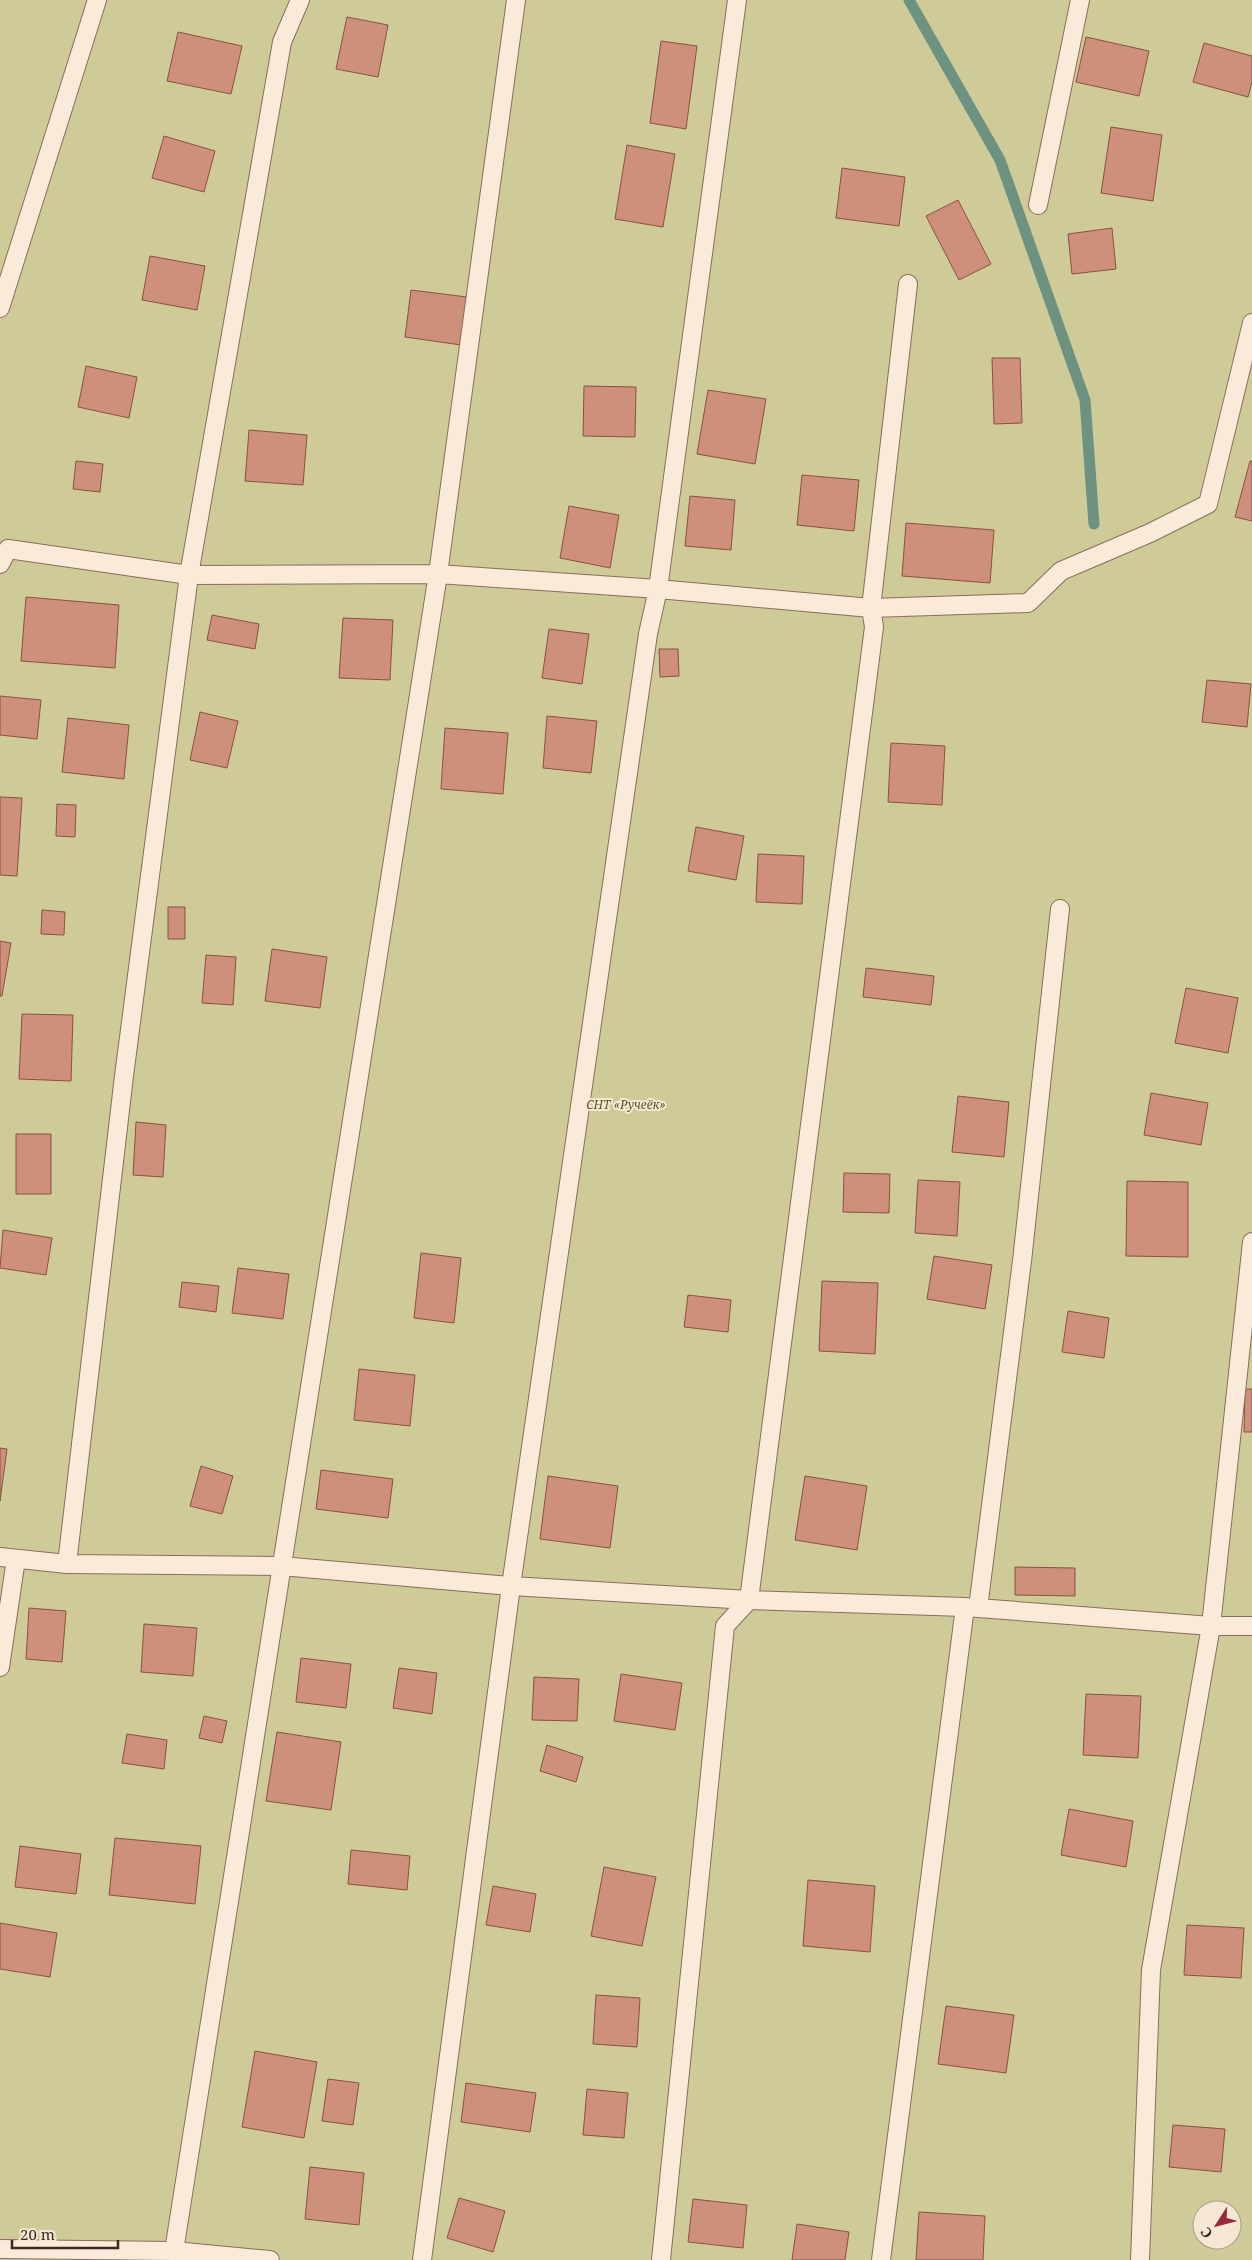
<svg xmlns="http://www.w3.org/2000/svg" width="1252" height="2260" font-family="'Noto Serif',serif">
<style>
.green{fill:#cecb99;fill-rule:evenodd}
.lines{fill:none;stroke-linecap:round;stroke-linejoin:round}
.stream{stroke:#6d9282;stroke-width:11}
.building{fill:#ce8f7b;stroke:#8b5140}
.lane-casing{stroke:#8b6c5b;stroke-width:20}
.lane{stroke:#faead9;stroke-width:18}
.labels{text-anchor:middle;stroke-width:4;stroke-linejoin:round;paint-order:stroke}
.park-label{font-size:12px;font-style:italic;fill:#545825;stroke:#f6e7d5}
</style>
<rect width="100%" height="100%" fill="#efdcc6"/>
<path class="green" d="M0 0H1252V2260H0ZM1202 2210H1232V2240H1202Z"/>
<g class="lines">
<path class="stream" d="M909 0 1000 160 1085 400 1094 524"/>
</g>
<path class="building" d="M347 17 388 25 378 77 336 69Z
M178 32 242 46 231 94 167 81Z
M1086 37 1149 51 1139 96 1076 82Z
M661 41 697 46 686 129 650 123Z
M1204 43 1252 56V82L1248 97 1193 82Z
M1111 127 1162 135 1153 201 1101 193Z
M164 136 215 151 204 192 152 178Z
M627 145 675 154 663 227 615 219Z
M842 168 905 177 899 226 836 218Z
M958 200 991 264 959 280 926 216Z
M1112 228 1116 269 1072 274 1068 234Z
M150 256 205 266 197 310 142 300Z
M411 290 467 297 461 345 405 337Z
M992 358H1020L1022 423 994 424Z
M86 366 137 377 129 418 78 407Z
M584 386 636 387 635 437 583 436Z
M708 390 766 399 755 464 697 454Z
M249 430 307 435 303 485 245 481Z
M76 461 103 464 100 492 73 489Z
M1250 461H1252V521L1235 517Z
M802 475 859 480 854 531 797 525Z
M690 496 735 500 731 550 685 546Z
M569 506 619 515 610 568 560 558Z
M906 523 994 530 990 583 902 576Z
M26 597 119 605 115 668 21 661Z
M212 615 259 624 255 649 207 640Z
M343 618 393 620 390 680 339 678Z
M549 629 589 634 582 684 542 678Z
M659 649H678L679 676 660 677Z
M1207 680 1251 684 1247 727 1202 722Z
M0 696 41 700 37 739 0 735Z
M200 712 238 721 227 768 190 760Z
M547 716 597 721 591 773 543 768Z
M68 718 129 725 124 779 62 772Z
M445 728 508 733 503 794 441 789Z
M891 743 945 746 942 805 888 802Z
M0 797 22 798 17 876 0 875Z
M57 804 76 805 75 837 56 836Z
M696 827 744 836 736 880 688 871Z
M758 854 804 856 802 904 756 902Z
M168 907H185V939H168Z
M42 910 65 912 64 935 41 934Z
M0 941 11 943 2 996H0Z
M272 949 327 957 320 1008 265 1001Z
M206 955 236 957 233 1005 202 1003Z
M866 968 934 976 931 1005 863 997Z
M1186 988 1238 998 1228 1053 1175 1043Z
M22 1014 73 1015 71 1081 19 1079Z
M1151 1093 1208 1103 1201 1145 1144 1135Z
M958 1096 1009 1102 1004 1157 952 1152Z
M136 1122 166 1125 163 1177 133 1175Z
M16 1134H51V1194H16Z
M844 1173 890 1174 889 1213 843 1212Z
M918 1180 960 1182 957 1236 915 1233Z
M1127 1181 1188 1182V1257L1126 1256Z
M3 1230 52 1238 46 1275 0 1268Z
M421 1253 461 1258 454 1323 414 1318Z
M934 1256 992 1265 985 1309 927 1299Z
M238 1268 289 1274 283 1319 232 1313Z
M822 1281 878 1283 875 1354 819 1351Z
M182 1282 219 1286 216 1312 179 1307Z
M688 1295 731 1300 728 1332 684 1327Z
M1068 1311 1109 1318 1104 1358 1062 1352Z
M359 1369 415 1375 410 1426 354 1420Z
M1245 1389H1252V1432H1244Z
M0 1448 7 1449 0 1501Z
M201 1466 233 1476 222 1514 190 1506Z
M321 1470 393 1479 388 1518 316 1509Z
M548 1476 618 1486 610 1548 540 1539Z
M805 1476 867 1486 857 1550 795 1540Z
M1015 1567 1075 1568V1596L1015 1595Z
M29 1608 66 1611 62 1662 26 1659Z
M144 1624 197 1628 193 1676 141 1672Z
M301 1658 351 1664 346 1708 296 1702Z
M399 1668 437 1673 432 1714 393 1708Z
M621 1674 682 1683 675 1730 614 1721Z
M534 1677 579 1679 577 1721 532 1720Z
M1086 1694 1141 1696 1138 1758 1083 1755Z
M204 1716 227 1721 222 1743 199 1738Z
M277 1732 341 1742 331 1810 266 1801Z
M127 1734 167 1740 164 1769 122 1763Z
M547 1745 583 1757 576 1782 540 1771Z
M1069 1809 1133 1821 1126 1867 1061 1855Z
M115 1838 201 1846 195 1904 109 1895Z
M20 1846 81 1854 76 1894 15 1887Z
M351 1850 410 1856 407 1890 348 1884Z
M604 1867 656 1877 642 1946 591 1936Z
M808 1880 875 1886 870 1952 803 1946Z
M493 1886 536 1894 530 1932 486 1925Z
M0 1923 57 1933 50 1977 0 1969Z
M1187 1925 1244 1928 1241 1978 1184 1975Z
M596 1995 640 1998 637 2047 593 2044Z
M946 2006 1014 2015 1006 2073 938 2064Z
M255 2051 317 2062 304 2138 242 2127Z
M328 2079 359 2083 353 2125 322 2121Z
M466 2083 536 2093 530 2132 461 2122Z
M587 2089 628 2093 624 2138 583 2135Z
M1173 2125 1225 2129 1221 2172 1169 2167Z
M310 2167 364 2173 359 2225 305 2219Z
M459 2198 505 2211 493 2252 447 2238Z
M693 2199 747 2205 743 2248 688 2242Z
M919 2212 985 2216 983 2260H916Z
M797 2224 849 2232 845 2260H792Z"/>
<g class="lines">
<defs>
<path id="lane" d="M1038 205 1080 0
M0 308 97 0
M0 564 8 549 189 575 438 574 658 589 871 608 1028 603 1061 571 1150 533 1208 504 1252 323
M0 1557 67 1564 281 1566 511 1586 749 1600 965 1607 1211 1626H1252
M67 1564 124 1076 189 575 282 42 300 0
M978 1608 1022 1261 1060 909
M0 1667 16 1559
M0 2249 174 2251 270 2260
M171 2260 174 2251 438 574 516 0
M422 2260 511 1586 648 634 658 589 737 0
M661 2260 725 1626 749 1600 874 627 871 608 908 284
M881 2260 965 1607
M1140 2260 1151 1970 1211 1626 1252 1242"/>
</defs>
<use href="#lane" class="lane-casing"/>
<use href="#lane" class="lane"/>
</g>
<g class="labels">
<g class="park-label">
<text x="626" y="1109">СНТ «Ручеёк»</text>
</g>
</g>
<g transform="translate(1217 2225) rotate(234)"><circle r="24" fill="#f6e7d5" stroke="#ab9b8c"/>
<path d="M0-4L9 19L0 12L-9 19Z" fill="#9b293e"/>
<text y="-8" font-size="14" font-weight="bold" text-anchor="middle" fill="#3b281f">С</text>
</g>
<path d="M12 2240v8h106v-8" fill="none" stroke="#3b281f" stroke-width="2.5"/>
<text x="20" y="2240" font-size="15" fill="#3b281f" stroke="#f6e7d5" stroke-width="4" paint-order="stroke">20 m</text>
</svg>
